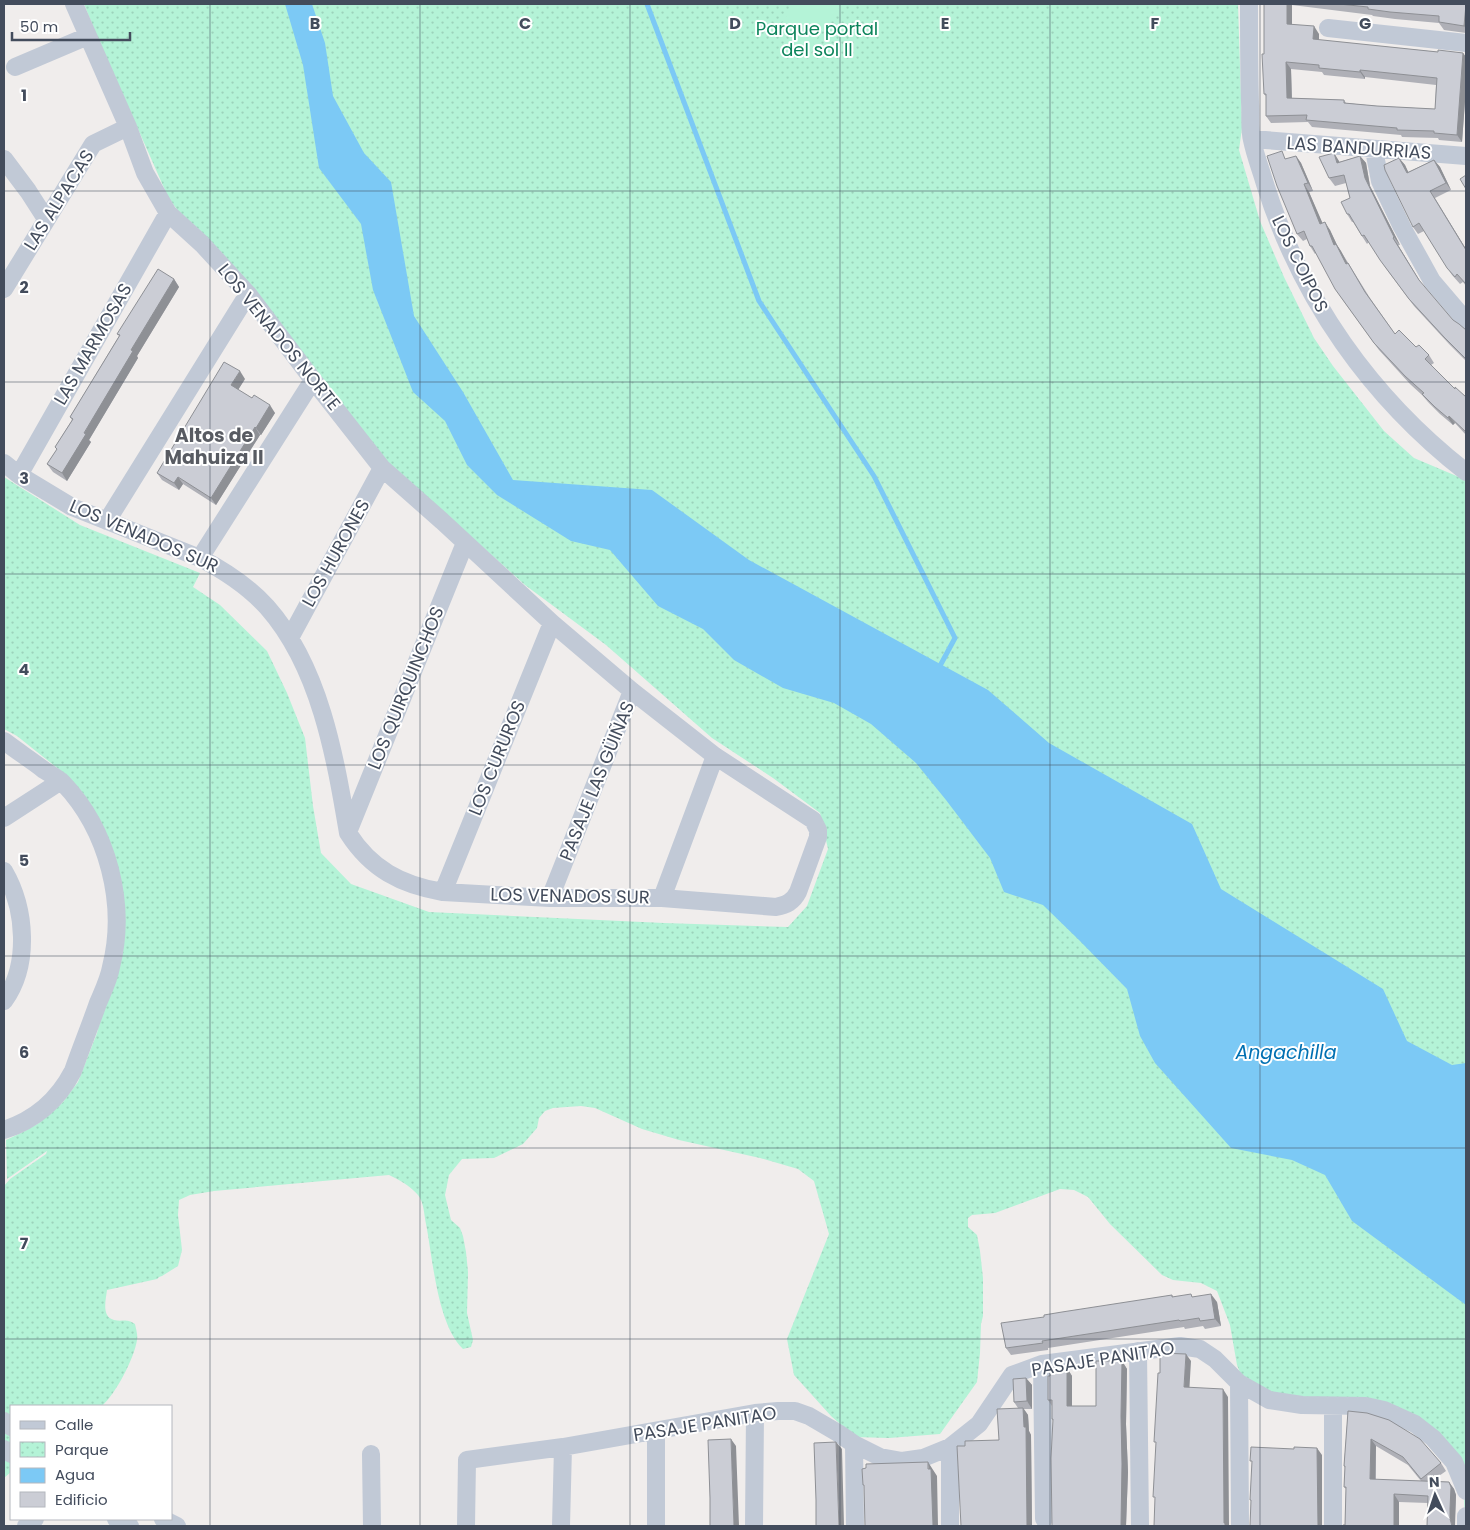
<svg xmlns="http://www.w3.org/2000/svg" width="1470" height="1530" font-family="Poppins,sans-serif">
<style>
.park{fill:url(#park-dots)}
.pitch{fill:#b4f3d7}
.water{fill:#7cc9f5}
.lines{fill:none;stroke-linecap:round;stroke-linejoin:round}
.stream{stroke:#7cc9f5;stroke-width:5}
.street{stroke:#c1c9d6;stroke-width:18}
.wall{fill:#afb0b7;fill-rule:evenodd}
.shaded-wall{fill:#8e9095}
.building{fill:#cbcdd5;stroke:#8e9095;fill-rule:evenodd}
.grid{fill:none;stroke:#434c5c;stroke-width:1;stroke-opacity:0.55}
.labels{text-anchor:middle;stroke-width:4;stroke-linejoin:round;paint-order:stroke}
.park-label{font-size:18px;fill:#0c845b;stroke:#fff}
.street-label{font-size:18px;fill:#434c5c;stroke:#fff}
.neighbourhood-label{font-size:19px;font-weight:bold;fill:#585b62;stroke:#fff}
.water-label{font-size:19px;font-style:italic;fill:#0070b2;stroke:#fff}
.grid-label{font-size:16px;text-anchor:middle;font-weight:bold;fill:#434c5c;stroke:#fff;stroke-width:4;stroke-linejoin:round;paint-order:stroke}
</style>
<defs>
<pattern id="park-dots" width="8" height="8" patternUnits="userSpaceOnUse" patternTransform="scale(1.25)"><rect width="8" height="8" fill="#b4f3d7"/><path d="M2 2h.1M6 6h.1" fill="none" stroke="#9cd2bb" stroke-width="1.8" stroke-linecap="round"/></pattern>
</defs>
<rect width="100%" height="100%" fill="#f0edec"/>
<path class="park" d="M84 4H1238L1242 128 1239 150 1260 221 1284 277 1314 338 1333 366 1384 431 1414 458 1466 480V1526H1465L1464 1495 1456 1474 1421 1428 1293 1403 1245 1385 1237 1365 1230 1325 1217 1291 1201 1283 1173 1280 1162 1275 1110 1224 1088 1197 1074 1190 1060 1189 995 1213 972 1215 968 1218V1227L977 1235 980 1251 983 1278V1316L981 1324 980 1353 977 1382 940 1434 889 1438 855 1437 831 1416 794 1375 787 1339 829 1234 814 1181 798 1169 760 1158 679 1140 642 1129 595 1108 581 1106 553 1108 545 1111 539 1118 537 1128 523 1144 494 1158 462 1159 449 1175 445 1195 451 1220 460 1228 463 1236 466 1252 468 1272 467 1313 473 1340 471 1347 463 1349C437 1324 433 1259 426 1224 424 1215 424 1202 418 1195 410 1186 400 1180 389 1175L214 1191 190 1195 179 1200 178 1215 182 1250 178 1266 162 1276 159 1277 157 1279 107 1290C106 1299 101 1317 114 1320 123 1322 126 1318 135 1324 136 1329 138 1335 137 1340 134 1359 116 1393 102 1406H11V1472L4 1478V1186L10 1179 46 1154 47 1151 7 1179 6 1140 23 1132 39 1123 53 1111 63 1102 78 1082 97 1033 107 998 120 912 66 775 17 736 4 729V477L80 525 200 573 193 587 220 605 267 651 287 693 305 738 313 806 321 853 351 884 429 912 664 923 788 927 807 906 828 849 820 813 773 778 712 738 606 645 525 585 386 461 183 218 168 197 97 36Z"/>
<path class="pitch" d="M795 4H842L808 51 779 27Z"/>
<path class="water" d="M285 4H312L325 43 333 96 364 153 391 182 414 316 463 392 513 480 652 490 749 560 988 690 1049 743 1192 824 1221 889 1383 989 1407 1041 1452 1065 1466 1063V1305L1352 1221 1325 1175 1292 1160 1231 1148 1155 1063 1140 1036 1127 989 1079 940 1043 905 1004 892 990 858 946 800 916 763 871 724 834 703 783 688 734 660 703 629 658 606 610 550 571 541 497 495 467 465 445 421 413 392 373 290 361 224 319 168 303 65Z"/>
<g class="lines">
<path class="stream" d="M647 4 759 301 874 476 955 638 941 664"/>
<path class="street" d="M1249 4C1249 37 1249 70 1250 102 1251 115 1249 128 1252 140 1255 155 1261 170 1265 184 1301 299 1371 398 1466 472
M1328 28 1466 43
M15 67 88 36
M1252 139 1466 156
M1374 150 1380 181 1402 227 1432 281 1466 321
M4 159 28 191 46 219
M4 289 93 144 128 127
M4 463 19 475 72 507 200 558C225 571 248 586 267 607 320 667 335 756 348 833 371 869 401 885 443 892L550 898H662L776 907C786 905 793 902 798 892L818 837V830L813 820 715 756 632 691 552 623 442 521 382 468 313 380 248 294 202 244 168 213 145 173 128 127 74 4
M19 475 168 213
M107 521 248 294
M200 558 313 380
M290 638 382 468
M4 741C17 751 31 760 44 770 50 774 58 778 63 783 108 830 127 904 111 967 109 979 103 991 98 1003 90 1026 81 1048 73 1071 58 1100 35 1120 4 1130
M4 818 61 781
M348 832 465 543
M4 871C26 909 30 965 4 1001
M443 892 552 623
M550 898 632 691
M662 898 715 756
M1138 1351 1140 1526
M1042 1364 1044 1519
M1239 1383 1240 1524
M1333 1407V1526
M4 1421 11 1427
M854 1444 855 1526
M4 1449 11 1454
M371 1454 372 1526
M116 1519 130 1526
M163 1519 177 1526
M26 1526 35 1519
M466 1526 467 1460 563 1447 755 1413 778 1411H795L809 1416 838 1433 854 1444 880 1457 902 1461 923 1458 950 1447 979 1424 1012 1375 1042 1364 1180 1346 1200 1349 1215 1359 1239 1383 1269 1400 1302 1405 1366 1406 1384 1410 1415 1424 1433 1438 1454 1462 1466 1491
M561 1526 563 1447
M656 1526V1431
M754 1526 755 1413
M950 1526V1447
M1466 1526V1516"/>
</g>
<path class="wall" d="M1264 4H1466V33L1444 30 1439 23 1395 19 1373 16 1372 15 1292 5V25L1319 34V40L1438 52 1463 53 1466 57V88L1462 142 1439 140 1438 138 1402 137 1401 135 1312 127 1308 122 1271 123 1266 116V96L1264 94ZM1291 69 1322 72 1324 75 1365 79V77L1436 85 1435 109 1377 106 1346 103 1344 100 1292 98Z
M1334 153 1339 162 1360 156 1366 163 1370 186 1400 245H1398L1421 283 1453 320 1466 330V361L1449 344 1414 306 1385 267 1369 242 1367 244 1353 222H1352L1347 214 1350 198 1346 183 1335 186 1329 178Z
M1296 156 1301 163 1313 191 1309 192 1322 223 1330 230 1337 245 1370 298 1395 334 1429 355 1434 363 1431 365 1455 389 1466 397V435L1455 423 1453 425 1440 414 1428 402 1422 395 1410 384 1379 350 1340 296 1316 253 1315 254 1310 246 1307 239 1303 241 1297 234 1287 159Z
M1399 158 1405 165 1408 172 1434 160 1440 167 1451 190 1435 198 1466 249V286L1463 282 1460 284 1452 275 1424 231 1418 234 1413 227Z
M174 279 179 287 137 356 138 358 89 440 91 442 67 481 53 472 47 464 57 450 55 447 72 420 70 417 119 336 117 334Z
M245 379 238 390 275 413 261 435H260L216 505 183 484 179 490 162 480 157 473Z
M1172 1295 1173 1297H1193L1217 1302 1221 1326 1205 1329 1203 1326 1185 1329 1184 1327 1048 1348V1350L1011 1355 1006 1348 1044 1317Z
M1122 1361 1127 1369 1126 1424 1128 1472 1126 1526H1052L1053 1421 1052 1419V1406L1048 1400 1050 1376 1067 1368 1072 1376V1406H1096Z
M1026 1378 1032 1385V1409H1024L1028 1415 1029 1431 1031 1435 1032 1526H961L965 1446 999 1440 1018 1408 1014 1402Z
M1348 1411 1441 1463 1446 1471 1432 1481 1449 1482 1454 1489 1456 1495 1455 1516 1428 1503 1399 1502V1526H1343L1345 1525 1346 1489 1344 1487 1345 1468 1344 1466ZM1376 1446 1408 1465 1421 1481 1376 1480Z"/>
<path class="shaded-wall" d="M1287 4H1292V32L1287 24Z
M1466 4V29L1464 26Z
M1314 26 1319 34V47L1313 39Z
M1463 53 1466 57V88L1462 142 1457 135Z
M1286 62 1291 69 1292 105 1287 98Z
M1360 70 1365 77V79L1360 72Z
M1334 153 1339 161 1342 170 1337 163Z
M1296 156 1301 163 1313 191 1308 183Z
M1360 156 1366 163 1370 186 1400 245 1394 237 1365 178Z
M1399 158 1405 165 1412 180 1407 173Z
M1434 160 1440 167 1451 190 1446 183Z
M1304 184 1309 192 1326 231 1320 224Z
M1430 191 1466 249V250Z
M1325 222 1330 230 1337 245 1341 251 1352 272 1334 245Z
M1393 238 1398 245 1424 288 1419 280Z
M174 279 179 287 137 356 138 358 89 440 91 442 67 481 62 473 131 350Z
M240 371 245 379 236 393 231 385Z
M270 405 275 413 261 435 256 428Z
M1449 416 1455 423 1453 425 1448 418Z
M255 427 260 435 216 505 211 498Z
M178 477 183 484 179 490 174 483Z
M1211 1294 1217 1302 1221 1326 1215 1319Z
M1186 1354 1191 1361 1189 1395 1184 1387Z
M1122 1361 1127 1369 1126 1424 1128 1472 1126 1526H1121V1416Z
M1067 1368 1072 1376V1413L1067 1406Z
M1026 1378 1032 1385V1409L1027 1401Z
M1223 1389 1228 1397 1229 1526H1225L1224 1523Z
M1023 1408 1028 1415 1029 1431 1031 1435 1032 1526H1027Z
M731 1439 736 1446 739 1526H734Z
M1371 1439 1376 1446 1375 1487 1370 1479Z
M836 1442 842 1449 844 1526H839Z
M1317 1448 1322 1455V1526H1318L1317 1519Z
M928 1462 937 1476 938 1526H933Z
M1449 1482 1454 1489 1456 1495 1455 1526H1452L1450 1519Z
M1394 1494 1399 1502V1526H1394Z"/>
<path class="building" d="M1264 4H1287V24L1314 26 1313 39 1438 52V50L1463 53 1457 135 1434 133V131L1397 130V128L1306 120 1307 115 1266 116V94H1264L1262 54H1264ZM1286 62 1319 65V68L1360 72V70L1437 78 1435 109 1377 106 1344 103V100L1287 98Z
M1339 4H1466L1464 26 1439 22V16L1390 12 1368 9V7Z
M1282 151 1285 159 1296 156 1308 183 1304 184 1320 224 1325 222 1334 245 1336 244 1346 264 1348 263 1365 292 1395 334 1399 330 1416 347 1419 345 1429 355 1425 359 1455 389V387L1466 397V432L1449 416 1448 418 1435 407 1422 394 1424 393 1405 376 1374 343 1335 289 1312 246H1310L1304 231 1297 234 1277 186 1267 156Z
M1334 153 1337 163 1360 156 1365 178 1394 237 1393 238 1419 280 1453 320 1459 324 1466 330V359L1444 337 1409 299 1380 260 1364 235 1362 236 1349 214H1347L1341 202 1350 198 1344 175 1329 178 1319 157Z
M1399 158 1407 173 1434 160 1446 183 1430 191 1466 250V284L1457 274 1455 277 1447 268 1419 223 1413 227 1385 170 1384 165Z
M1466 175V189L1460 179Z
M158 269 174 279 131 350 133 351 84 433 86 434 62 473 47 464 57 449 55 447 73 419 70 417 120 335 117 334Z
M224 362 240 371 231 385 252 398 254 395 270 405 256 428 255 427 211 498 178 477 174 483 157 473Z
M1191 1294 1192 1297 1211 1294 1215 1319 1200 1321 1199 1318 1180 1321 1179 1320 1042 1341 1043 1343 1006 1348 1001 1323 1044 1317V1315L1062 1312 1172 1295V1297Z
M1160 1353 1186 1354 1184 1387 1223 1389 1224 1523H1225V1526H1154L1155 1497H1153L1156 1442H1154L1158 1373H1160Z
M1096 1361H1122L1121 1416 1122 1464 1121 1526H1052L1051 1458 1053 1419H1052V1400H1048V1376H1050V1368H1067V1406H1096Z
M1026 1378 1027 1401 1014 1402 1013 1379Z
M1023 1408 1024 1427H1026L1027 1526H961L957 1446H965V1441L999 1440 997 1409Z
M1348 1411 1367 1413 1389 1420 1420 1439 1441 1463 1421 1479 1403 1457 1371 1439 1370 1479 1449 1482 1451 1487 1450 1509V1519L1452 1526H1427L1428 1496 1394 1494V1526H1343V1525H1345L1346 1487H1344L1345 1466H1344Z
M731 1439 734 1526H710V1498L708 1440Z
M836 1442 839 1526H816V1500L814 1443Z
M1251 1447 1294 1449V1447L1317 1448 1318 1526H1250L1251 1500H1250L1252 1461H1250Z
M928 1462V1469H931L933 1526H865L864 1485H863L862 1469 866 1468V1464Z"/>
<path class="grid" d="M210 4V1526M420 4V1526M630 4V1526M840 4V1526M1050 4V1526M1260 4V1526M4 191H1466M4 382H1466M4 574H1466M4 765H1466M4 956H1466M4 1148H1466M4 1339H1466"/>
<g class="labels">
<g class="park-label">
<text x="817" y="35">Parque portal<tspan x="817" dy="21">del sol II</tspan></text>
</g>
<g class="street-label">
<text transform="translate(1359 148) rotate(4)" y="6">LAS BANDURRIAS</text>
<text transform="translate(59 200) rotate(-58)" y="6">LAS ALPACAS</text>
<text transform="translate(1300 264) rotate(64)" y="6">LOS COIPOS</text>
<text transform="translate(279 337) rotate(51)" y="6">LOS VENADOS NORTE</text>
<text transform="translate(93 344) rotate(-60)" y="6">LAS MARMOSAS</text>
<text transform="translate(144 536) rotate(23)" y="6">LOS VENADOS SUR</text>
<text transform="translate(336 553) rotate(-61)" y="6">LOS HURONES</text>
<text transform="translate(406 688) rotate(-68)" y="6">LOS QUIRQUINCHOS</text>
<text transform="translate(497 758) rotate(-68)" y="6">LOS CURUROS</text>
<text transform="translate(597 781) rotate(-68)" y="6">PASAJE LAS GÜIÑAS</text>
<text transform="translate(570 896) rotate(1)" y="6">LOS VENADOS SUR</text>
<text transform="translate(1103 1359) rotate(-9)" y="6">PASAJE PANITAO</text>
<text transform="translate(705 1424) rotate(-9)" y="6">PASAJE PANITAO</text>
</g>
<g class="neighbourhood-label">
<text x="214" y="442">Altos de<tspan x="214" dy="22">Mahuiza II</tspan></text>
</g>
<g class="water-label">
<text x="1286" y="1059">Angachilla</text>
</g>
</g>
<g class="grid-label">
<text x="315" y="29">B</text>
<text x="525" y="29">C</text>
<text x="735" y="29">D</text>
<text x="945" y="29">E</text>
<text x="1155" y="29">F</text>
<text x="1365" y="29">G</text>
<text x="24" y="101">1</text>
<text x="24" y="293">2</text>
<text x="24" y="484">3</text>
<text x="24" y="675">4</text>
<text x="24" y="866">5</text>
<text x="24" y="1058">6</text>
<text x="24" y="1249">7</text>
</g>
<rect width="1470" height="1530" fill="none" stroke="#434c5c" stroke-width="10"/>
<rect x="10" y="1405" width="162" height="115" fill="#ffffff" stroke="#b4b7be"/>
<rect x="20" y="1421" width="25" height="8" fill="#c1c9d6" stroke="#b4b7be"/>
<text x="55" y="1430" font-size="15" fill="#434c5c">Calle</text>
<rect x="20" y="1442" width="25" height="15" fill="url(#park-dots)" stroke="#b4b7be"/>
<text x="55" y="1455" font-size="15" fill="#434c5c">Parque</text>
<rect x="20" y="1468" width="25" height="15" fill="#7cc9f5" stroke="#b4b7be"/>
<text x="55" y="1480" font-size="15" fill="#434c5c">Agua</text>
<rect x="20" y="1492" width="25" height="15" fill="#cbcdd5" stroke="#b4b7be"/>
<text x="55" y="1505" font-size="15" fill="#434c5c">Edificio</text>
<g transform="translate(1435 1495) rotate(357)" stroke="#ffffff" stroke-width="4" paint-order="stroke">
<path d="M0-4L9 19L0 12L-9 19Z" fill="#434c5c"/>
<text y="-8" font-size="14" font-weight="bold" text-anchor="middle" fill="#434c5c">N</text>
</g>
<path d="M12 32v8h118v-8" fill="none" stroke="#434c5c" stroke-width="2.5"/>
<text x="20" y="32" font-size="15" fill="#434c5c" stroke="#ffffff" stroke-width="4" paint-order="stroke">50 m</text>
</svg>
